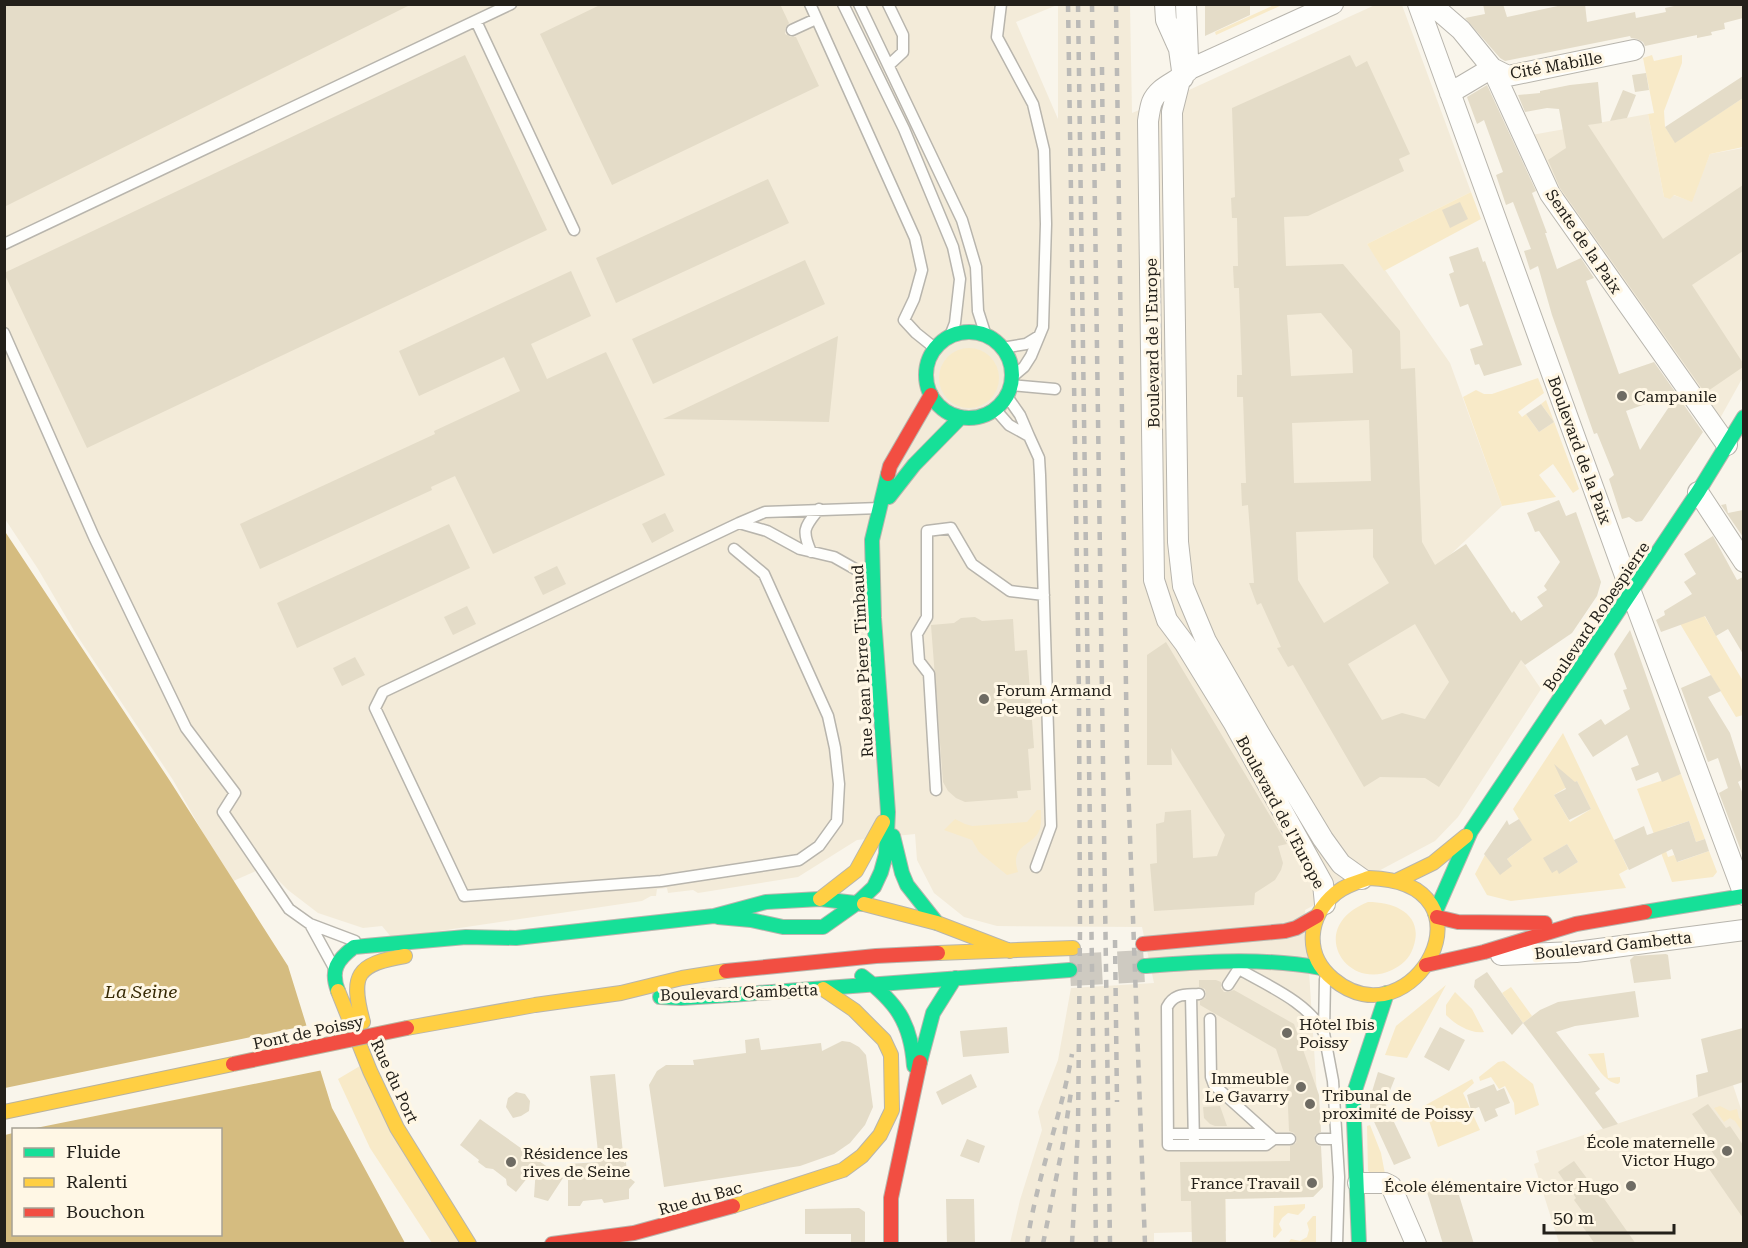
<svg xmlns="http://www.w3.org/2000/svg" width="1748" height="1248" font-family="'Roboto Serif',serif">
<style>
.built{fill:#f3ebd9;fill-rule:evenodd}
.green{fill:#f8eac8;fill-rule:evenodd}
.water{fill:#d5bc80;fill-rule:evenodd}
.pier{fill:#f9f5eb}
.building{fill:#e4dcc8;fill-rule:evenodd}
.lines{fill:none;stroke-linecap:round;stroke-linejoin:round}
.primary-tunnel{stroke:#cecac1;stroke-width:32;stroke-dasharray:32 16;stroke-linecap:butt}
.lane-casing{stroke:#b8b5ad;stroke-width:13}
.street-casing{stroke:#b8b5ad;stroke-width:22}
.fast-casing{stroke:#b8b5ad;stroke-width:16}
.slow-casing{stroke:#b8b5ad;stroke-width:16}
.jam-casing{stroke:#b8b5ad;stroke-width:16}
.lane{stroke:#fefefc;stroke-width:10}
.street{stroke:#fefefc;stroke-width:20}
.fast{stroke:#16e098;stroke-width:14}
.slow{stroke:#ffcf43;stroke-width:14}
.jam{stroke:#f24e42;stroke-width:14}
.rail{stroke:#bbbab7;stroke-width:4.5;stroke-dasharray:8 8;stroke-linecap:butt}
.slow-bridge-casing{stroke:#b9b29e;stroke-width:16;stroke-linecap:butt}
.jam-bridge-casing{stroke:#b9b29e;stroke-width:16;stroke-linecap:butt}
.slow-bridge{stroke:#ffcf43;stroke-width:14}
.jam-bridge{stroke:#f24e42;stroke-width:14}
.poi-dot{fill:#6e6b63;stroke:#fff7e5;stroke-width:2}
.labels{text-anchor:middle;stroke-width:6;stroke-linejoin:round;paint-order:stroke}
.street-label{font-size:16px;fill:#23201a;stroke:#fff7e5}
.poi-label{font-size:16px;fill:#23201a;stroke:#fff7e5;text-anchor:start}
.water-label{font-size:18px;font-style:italic;fill:#362904;stroke:#fff7e5}
</style>
<rect width="100%" height="100%" fill="#f9f5eb"/>
<path class="built" d="M4 5H1130L1132 113 1189 90 1375 5H1402L1471 192 1367 244 1450 363 1502 506 1450 555 1541 689 1458 817 1435 841 1305 910 1323 1187 1313 1197 1226 1199V1231L1154 1233V1243H1010L1020 1200 1042 1130 1038 1112 1058 1060 1071 988 1154 983 1142 927 997 926 964 917 934 893 917 860 915 834 857 840 798 877 698 893 693 890 668 893 667 888 657 889 656 896H651L642 901 392 938 382 926 363 928 318 913 288 890 265 867 231 882 173 780 76 634 38 569 5 519ZM1057 5 1058 6V119L1016 22Z
M1648 114 1664 197 1673 195 1691 201 1710 154 1743 148V377L1718 422 1551 189 1526 136Z
M1733 1085 1743 1115V1243H1559L1534 1164 1539 1162 1536 1151Z"/>
<path class="green" d="M1274 5H1282L1216 35 1215 32Z
M1652 55 1654 61 1682 55V63L1664 111 1665 127 1675 142 1743 98V147L1710 154 1692 202 1674 195 1670 199 1664 197 1648 114 1654 113 1643 58Z
M1471 192 1481 219 1384 271 1367 244Z
M939 378a30 30 0 1 1 60 0a30 30 0 1 1-60 0Z
M1538 378 1544 393 1518 412 1522 417 1526 414 1539 432 1554 422 1541 404 1546 400 1579 489 1573 493 1553 464 1539 475 1556 497 1502 506 1463 397 1476 390 1484 394H1492Z
M1699 607 1743 681V715L1736 717 1679 622Z
M1563 733 1628 869 1619 874 1626 888 1511 901 1487 895 1475 874 1485 855 1500 874 1511 866 1507 859 1523 847 1521 844 1530 838 1513 809ZM1577 781 1591 809 1570 822 1554 795ZM1567 844 1578 862 1560 873 1549 855Z
M1681 774 1705 839 1696 842 1689 821 1667 828 1671 838 1664 845 1668 857 1674 855 1678 862 1709 851 1717 872 1713 877 1672 882 1637 789Z
M1037 810H1041C1041 816 1042 825 1039 831 1033 846 1009 844 1018 872L1007 875 979 852 972 840 944 830 955 819 965 824 972 826 1027 822Z
M1368 902C1396 902 1425 915 1413 948 1409 959 1402 965 1392 970 1346 992 1305 927 1368 902Z
M1446 985 1407 1058 1385 1055 1396 1026Z
M1511 987 1532 1016 1523 1023 1502 993Z
M1455 992 1472 1009 1484 1032C1470 1034 1455 1024 1446 1015V1005Z
M1604 1053 1608 1078 1620 1077V1082L1618 1084C1604 1082 1596 1065 1588 1054Z
M1504 1061 1533 1084 1539 1105 1515 1115 1514 1103 1505 1086 1499 1089 1491 1077 1480 1081 1479 1077 1498 1062Z
M360 1066 467 1243H432L370 1148 338 1079Z
M1472 1079 1474 1083 1463 1093 1480 1130 1438 1147 1424 1106Z
M1720 1106 1730 1111 1737 1109 1739 1118 1743 1122V1133L1735 1121 1730 1118 1724 1122 1714 1108Z
M1370 1125 1381 1153 1385 1174H1372L1368 1171 1367 1126Z
M1305 1204V1208L1298 1215 1288 1213 1282 1218 1279 1224 1282 1230 1275 1238 1273 1237 1274 1206Z
M1313 1216H1316V1243H1288L1291 1239 1300 1241 1307 1237 1309 1230 1307 1223Z"/>
<path class="water" d="M4 530 170 781 288 966 332 1108 405 1243H5ZM14 1130H220V1234H14Z"/>
<path class="pier" d="M309 1025 323 1070 31 1129 14 1130 13 1133 5 1135V1088Z"/>
<path class="building" d="M4 4H412L4 207Z
M602 4H780L789 23 785 29V34L791 37H796L819 86 612 185 540 34Z
M1205 4H1250V15L1205 36Z
M1483 4H1503L1507 17 1567 4H1585L1587 22 1635 12 1636 18 1666 12 1665 8 1683 4H1743V18L1724 23 1725 29 1711 32 1712 35 1697 38V35L1645 46 1643 42 1637 39 1631 38 1630 36 1505 61 1500 58 1465 18 1485 14Z
M465 55 547 230 87 448 4 273Z
M1350 55 1356 67 1367 61 1410 154 1399 159 1404 171 1308 216 1284 217 1286 266 1343 264 1400 331 1401 369 1415 368 1422 542 1435 565 1466 544 1512 613 1514 611 1521 621 1543 606 1537 597 1547 590 1544 586 1560 562 1539 531 1535 532 1527 513 1559 500 1566 516 1576 512 1601 582 1597 596 1572 633 1525 665 1521 660 1439 787 1425 778 1380 777 1364 787 1293 665 1288 667 1277 648 1281 647 1261 603 1257 605 1249 583H1254L1248 505 1242 506 1241 483H1246L1243 397H1237V375H1242L1239 288H1234L1233 266H1238L1237 218H1232L1231 198 1235 197 1232 108ZM1321 313 1352 350 1353 373 1291 376 1287 315ZM1369 420 1371 481 1294 483 1292 423ZM1373 529V557L1389 583 1324 623 1298 580 1296 532ZM1415 624 1449 682 1425 719 1402 713 1382 720 1348 664Z
M1646 73 1649 90 1635 92 1632 75Z
M1743 76V98L1675 143 1665 127Z
M1598 82 1602 123 1588 125 1663 239 1743 185V251L1692 285 1743 363V367L1705 393 1560 188 1548 160 1566 148 1559 109 1547 108 1525 112 1518 95 1540 93V91L1570 85Z
M1487 85 1536 191 1532 193 1547 233H1545L1557 269 1581 258 1594 278 1586 281 1619 374 1654 362 1676 393 1626 411 1640 450 1677 395 1703 432 1642 521 1636 522 1629 517 1622 519 1609 479 1614 475 1597 433 1594 434 1552 315 1538 266 1530 270 1524 251 1531 249 1513 202 1506 205 1496 175 1503 172 1484 120 1477 124 1467 97Z
M1623 90 1636 95 1627 118 1610 121Z
M768 179 789 223 616 303 596 258Z
M1460 202 1468 219 1450 228 1442 210Z
M1478 247 1483 262 1485 261 1522 365 1484 376 1479 364 1475 365 1470 349 1483 345 1468 304 1460 307 1449 274 1454 272 1449 257Z
M805 260 825 304 653 384 632 339Z
M571 271 591 316 531 344 547 379 606 352 665 475 493 554 455 476 431 487 432 490 260 569 240 524 435 434 434 431 520 391 504 357 419 396 399 351Z
M838 336 829 422 663 419Z
M1541 404 1554 422 1539 432 1526 414Z
M1726 504 1728 513 1743 510V537L1721 505Z
M665 513 674 531 652 543 642 524Z
M449 524 470 568 297 648 277 603Z
M1713 536 1737 580 1743 577V654L1728 629 1716 636 1705 616 1661 632 1656 620 1665 615 1664 611 1692 594 1684 582 1696 574 1684 554Z
M557 566 566 584 543 595 534 577Z
M467 606 476 624 453 635 444 617Z
M975 617 982 621 1013 619 1015 651 1027 650 1034 748 1028 749 1031 790 1017 791 1018 798 965 802 956 798 948 791 943 782 931 625 954 623 961 618Z
M1630 630 1681 774 1662 782 1658 772 1636 781 1631 768 1639 765 1627 735 1593 757 1578 734 1601 719 1605 725 1630 709 1623 690 1627 689 1614 654Z
M1166 642 1287 844 1278 846 1283 863 1281 870 1275 880 1255 893 1254 905 1154 911 1150 864 1157 863 1156 824 1164 822 1165 812 1191 810 1193 858 1217 856 1225 835 1171 748 1172 765H1147V655Z
M355 657 365 675 342 686 333 668Z
M1711 675 1721 691 1708 697 1730 733 1743 774V779L1738 782 1743 794V856L1719 793 1728 788 1718 758 1708 762 1681 688Z
M1554 764 1575 782 1577 781 1591 809 1569 820 1554 795 1566 789Z
M1519 819 1532 840 1507 859 1512 866 1500 875 1484 854 1507 820 1509 825Z
M1689 821 1696 842 1705 839 1709 851 1677 862 1672 849 1629 870 1614 840 1644 826 1647 835Z
M1567 844 1578 862 1559 874 1557 870 1552 873 1543 858Z
M1666 954 1668 955 1671 979 1634 983 1630 960 1634 956Z
M1487 972 1523 1023 1540 1010 1558 1002 1635 991 1639 1017 1575 1026 1556 1032 1600 1089 1595 1093 1618 1124 1603 1129 1523 1023 1512 1035 1474 987 1475 980Z
M1199 980H1216L1221 982V988L1224 992H1228L1234 990 1294 1024 1319 1095 1321 1132 1315 1135 1314 1140 1317 1145 1321 1146 1323 1187 1313 1197 1225 1199 1226 1244H1192L1191 1201H1181L1180 1162 1290 1161V1146L1296 1143 1297 1138 1294 1133 1289 1131 1287 1082 1276 1049 1200 1005V1001L1205 998 1206 994 1205 989 1199 987Z
M1007 1027 1009 1053 963 1057 960 1031Z
M1440 1027 1465 1040 1449 1071 1424 1057Z
M1743 1028V1082L1698 1097 1696 1075 1708 1072 1701 1039Z
M759 1038 761 1050 821 1043 822 1051 842 1041 850 1042 859 1047 866 1055 873 1107 865 1125 850 1143 834 1154 800 1166 664 1187 649 1085 657 1071 666 1065H694L693 1060 746 1053 745 1040Z
M1378 1072 1395 1078 1385 1103 1411 1158 1394 1165 1370 1113V1098Z
M615 1074 624 1163 626 1162 627 1176 635 1182 629 1189V1199L604 1203 602 1199 583 1201 580 1206H568V1164L599 1162 590 1076Z
M971 1074 977 1087 942 1105 936 1092Z
M1494 1084 1497 1091 1504 1088 1510 1103 1495 1109 1498 1116 1485 1122 1479 1107 1471 1110 1467 1095Z
M516 1092 525 1094 530 1101 529 1111 521 1116 513 1118 506 1107 508 1098Z
M1708 1104 1726 1128 1730 1126 1743 1145V1218L1709 1169 1719 1162 1704 1140 1708 1137 1692 1114Z
M1220 1106 1227 1126H1215L1210 1124 1204 1118 1203 1107Z
M480 1119 563 1178 548 1201 534 1197 536 1167 516 1192 507 1185 506 1179 493 1169 486 1168 478 1162 479 1160 460 1145Z
M967 1139 985 1146 979 1163 960 1156Z
M1574 1161 1591 1184 1593 1183 1636 1244H1595L1578 1220 1585 1215 1574 1200 1576 1198 1558 1172Z
M1447 1181 1448 1185 1455 1182 1474 1244H1443L1426 1189Z
M946 1199H974L975 1244H947Z
M859 1208 865 1212V1244H851V1234H805V1209Z"/>
<g class="lines">
<path class="primary-tunnel" d="M1070 970 1144 966"/>
<defs>
<path id="lane" d="M810 4 915 238 922 270 914 299 904 320 916 333 936 349
M843 4 904 129 953 247 960 279 955 323 950 336
M859 4 962 220 976 267 978 311 986 336
M888 4 903 35V52L889 65
M1001 4 997 37 1033 104 1044 150 1046 224 1043 327 1031 356 1024 367 1011 378
M476 21 574 230
M792 30 816 19
M4 244 511 4
M4 333 94 537 186 728 235 793 223 812 289 909 310 924 355 941
M1002 348 1026 344 1039 336
M1010 385 1055 389
M995 409 1009 425 1029 436 1020 415 1006 395
M1029 436 1039 458 1040 475 1051 826 1036 867
M734 549 764 574 828 716 835 748 839 784 837 821 819 846 799 860 661 881 464 896 375 708 383 692 739 523
M811 552C801 529 805 527 819 509
M871 570H857L834 557 800 549 767 531 739 523 765 512 880 508
M936 790 929 674 919 661 917 634 927 617V531L951 528 972 564 1010 591 1044 595
M310 924 333 966
M1239 969C1268 986 1308 1002 1324 1033
M1325 979 1324 1033 1333 1081 1339 1177 1337 1244
M1228 985 1241 965
M1199 994C1185 995 1174 993 1167 1007L1168 1145H1266L1274 1139
M1191 995 1194 1145
M1210 1019 1211 1077 1214 1085 1274 1139H1290
M1169 1134H1268
M1321 1139H1336"/>
<path id="street" d="M1165 4 1166 20 1179 49 1183 78
M1186 4 1188 58
M1418 4 1631 592 1744 895
M1431 4 1461 30 1492 68 1550 194 1727 445
M1180 80 1172 112 1178 542 1183 586 1206 641 1259 733 1323 839 1341 864 1362 879
M1450 93 1492 68 1508 76 1634 50
M1698 492 1744 562
M1325 904 1323 884 1233 722 1185 644 1167 620 1154 580 1148 121C1149 115 1150 107 1152 102 1159 85 1179 82 1190 69L1333 4
M1501 955 1576 952 1744 930
M1358 1183H1385L1391 1186 1416 1244"/>
<path id="fast" d="M926 375a43 43 0 1 1 86 0a43 43 0 1 1-86 0Z
M889 497 914 465 961 417
M893 836 902 873 907 885 937 923
M1645 912 1744 896
M1435 913 1471 831 1698 492 1744 417
M718 917 751 920 783 927H823L857 903 874 887 881 872 886 854 888 812 874 618 872 540 888 474
M1144 966C1204 962 1262 957 1321 968
M862 976C896 1002 911 1022 914 1066
M338 991C330 970 337 960 354 947L466 937 516 938 714 916 766 902 820 899 864 904
M660 997 681 998 730 995 1070 970
M920 1062 933 1013 955 978
M1359 1244 1353 1096 1387 993"/>
<path id="slow" d="M1369 878C1503 882 1413 1046 1333 979 1304 955 1307 917 1336 893 1346 885 1357 882 1369 878Z
M1396 881 1433 863 1466 836
M820 899 856 871 883 822
M864 904 937 923 1010 951
M938 953 1073 948
M338 991 370 1071 397 1128 469 1244
M363 1022C350 975 356 964 405 956
M407 1028 535 1005 621 993 682 978 726 971
M733 1206 843 1170 862 1156 880 1135 892 1110 891 1055 884 1040 854 1010 823 989"/>
<path id="jam" d="M888 474 890 466 931 395
M1437 917 1458 922 1545 923
M1143 944 1285 931 1296 928 1317 916
M1426 965 1484 952 1576 924 1645 912
M726 971 876 956 938 953
M552 1244 634 1233 733 1206
M891 1244V1198L920 1062"/>
</defs>
<use href="#lane" class="lane-casing"/>
<use href="#street" class="street-casing"/>
<use href="#fast" class="fast-casing"/>
<use href="#slow" class="slow-casing"/>
<use href="#jam" class="jam-casing"/>
<use href="#lane" class="lane"/>
<use href="#street" class="street"/>
<use href="#fast" class="fast"/>
<use href="#slow" class="slow"/>
<use href="#jam" class="jam"/>
<path class="rail" d="M1068 4 1079 696 1080 931 1078 1129 1072 1244
M1078 4 1096 1244
M1092 4 1110 1244
M1116 4 1127 755 1145 1244
M1102 67 1103 172
M1115 940 1117 1102
M1027 1244C1036 1179 1061 1118 1072 1054
M1043 1244 1063 1144 1071 1092"/>
<defs>
<path id="slow-bridge" d="M4 1112 233 1064"/>
<path id="jam-bridge" d="M233 1064 407 1028"/>
</defs>
<use href="#slow-bridge" class="slow-bridge-casing"/>
<use href="#jam-bridge" class="jam-bridge-casing"/>
<use href="#slow-bridge" class="slow-bridge"/>
<use href="#jam-bridge" class="jam-bridge"/>
</g>
<g class="poi-dot">
<circle cx="1622" cy="396" r="6"/>
<circle cx="984" cy="699" r="6"/>
<circle cx="1287" cy="1033" r="6"/>
<circle cx="1301" cy="1087" r="6"/>
<circle cx="1310" cy="1104" r="6"/>
<circle cx="1727" cy="1151" r="6"/>
<circle cx="511" cy="1162" r="6"/>
<circle cx="1312" cy="1183" r="6"/>
<circle cx="1631" cy="1186" r="6"/>
</g>
<g class="labels">
<g class="street-label">
<text transform="translate(1556 65) rotate(-10)" y="6">Cité Mabille</text>
<text transform="translate(1584 241) rotate(56)" y="6">Sente de la Paix</text>
<text transform="translate(1152 343) rotate(-91)" y="6">Boulevard de l'Europe</text>
<text transform="translate(1580 450) rotate(70)" y="6">Boulevard de la Paix</text>
<text transform="translate(1596 616) rotate(-56)" y="6">Boulevard Robespierre</text>
<text transform="translate(862 661) rotate(-93)" y="6">Rue Jean Pierre Timbaud</text>
<text transform="translate(1281 812) rotate(62)" y="6">Boulevard de l'Europe</text>
<text transform="translate(1613 945) rotate(-6)" y="6">Boulevard Gambetta</text>
<text transform="translate(739 992) rotate(-2)" y="6">Boulevard Gambetta</text>
<text transform="translate(308 1032) rotate(-12)" y="6">Pont de Poissy</text>
<text transform="translate(395 1081) rotate(65)" y="6">Rue du Port</text>
<text transform="translate(700 1198) rotate(-16)" y="6">Rue du Bac</text>
</g>
<g class="poi-label">
<text x="1634" y="402">Campanile</text>
<text x="996" y="696">Forum Armand<tspan x="996" dy="18">Peugeot</tspan></text>
<text x="1299" y="1030">Hôtel Ibis<tspan x="1299" dy="18">Poissy</tspan></text>
<text x="1289" y="1084" text-anchor="end">Immeuble<tspan x="1289" dy="18">Le Gavarry</tspan></text>
<text x="1322" y="1101">Tribunal de<tspan x="1322" dy="18">proximité de Poissy</tspan></text>
<text x="1715" y="1148" text-anchor="end">École maternelle<tspan x="1715" dy="18">Victor Hugo</tspan></text>
<text x="523" y="1159">Résidence les<tspan x="523" dy="18">rives de Seine</tspan></text>
<text x="1300" y="1189" text-anchor="end">France Travail</text>
<text x="1619" y="1192" text-anchor="end">École élémentaire Victor Hugo</text>
</g>
<g class="water-label">
<text x="141" y="998">La Seine</text>
</g>
</g>
<rect width="1748" height="1248" fill="none" stroke="#23201a" stroke-width="12"/>
<rect x="12" y="1128" width="210" height="108" fill="#fff7e5" stroke="#a7a194" stroke-width="1.5"/>
<rect x="24" y="1148" width="30" height="9" fill="#16e098" stroke="#a7a194" stroke-width="1.5"/>
<text x="66" y="1158" font-size="18" fill="#23201a">Fluide</text>
<rect x="24" y="1178" width="30" height="9" fill="#ffcf43" stroke="#a7a194" stroke-width="1.5"/>
<text x="66" y="1188" font-size="18" fill="#23201a">Ralenti</text>
<rect x="24" y="1208" width="30" height="9" fill="#f24e42" stroke="#a7a194" stroke-width="1.5"/>
<text x="66" y="1218" font-size="18" fill="#23201a">Bouchon</text>
<path d="M1544 1224v9h130v-9" fill="none" stroke="#23201a" stroke-width="3"/>
<text x="1553" y="1224" font-size="18" fill="#23201a" stroke="#fff7e5" stroke-width="4.5" paint-order="stroke">50 m</text>
</svg>
